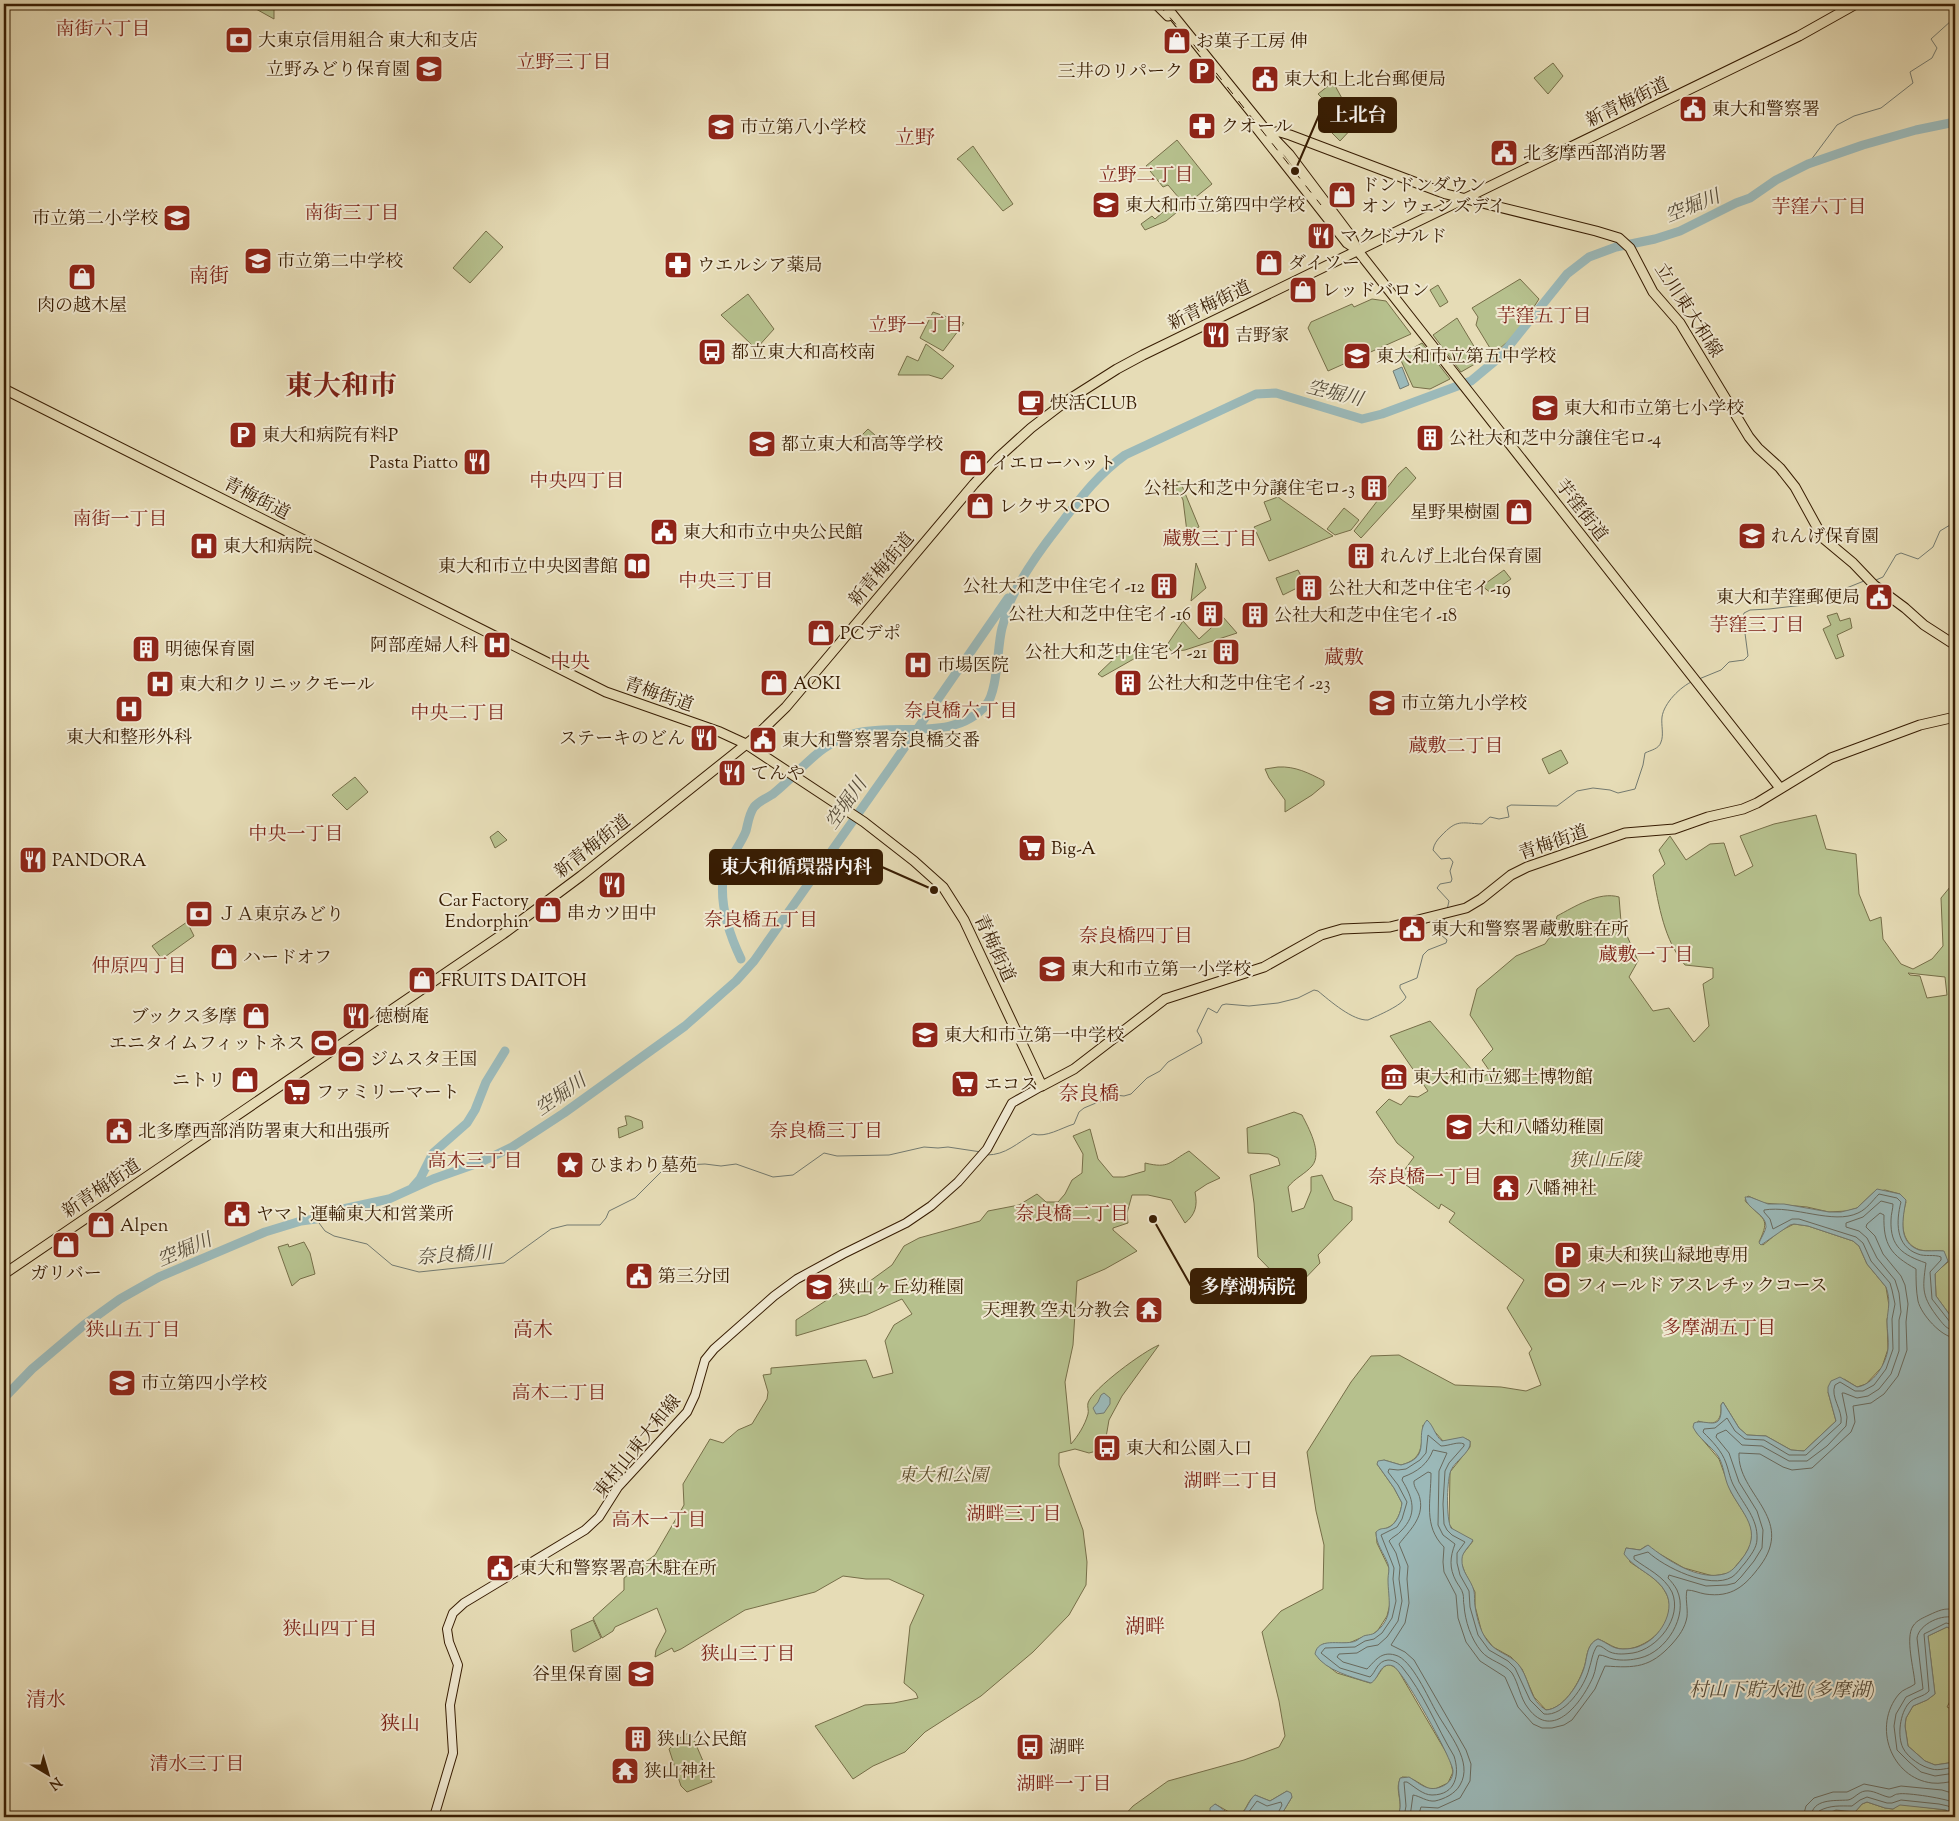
<svg xmlns="http://www.w3.org/2000/svg" width="1959" height="1821" font-family="'Sorts Mill Goudy','Noto Serif JP',serif">
<style>
.green{fill:#b6c08d;stroke:#766e48;fill-rule:evenodd}
.water{fill:#9bb9b9;stroke:#737a70}
.lines{fill:none;stroke-linecap:round;stroke-linejoin:round}
.shore{stroke:#696a5e;stroke-width:1}
.stream{stroke:#737a70;stroke-width:1}
.river{stroke:#9bb9b9;stroke-width:9}
.secondary-casing{stroke:#371c02;stroke-width:10}
.primary-casing{stroke:#371c02;stroke-width:11}
.secondary{stroke:#efe8d0;stroke-width:8}
.primary{stroke:#e6dcb6;stroke-width:9}
.rail{stroke:#371c02;stroke-width:1;stroke-dasharray:9 9;stroke-linecap:butt}
.labels{text-anchor:middle;stroke-width:4;stroke-linejoin:round;paint-order:stroke}
.poi-label{font-size:18px;fill:#371c02;stroke:#efe8d0;text-anchor:start}
.street-label{font-size:18px;fill:#371c02;stroke:#efe8d0}
.park-label{font-size:18px;font-style:italic;fill:#5d4d2c;stroke:#efe8d0}
.neighbourhood-label{font-size:19px;fill:#7a1f14;stroke:#efe8d0}
.water-label{font-size:19px;font-style:italic;fill:#554b39;stroke:#efe8d0}
.quarter-label{font-size:20px;fill:#7a1f14;stroke:#efe8d0}
.town-label{font-size:28px;font-weight:bold;fill:#7a1f14;stroke:#efe8d0}
.leader{fill:none;stroke:#371c02;stroke-width:2}
.callout-dot{fill:#371c02;stroke:#efe8d0;stroke-width:2}
.callout{fill:#371c02;stroke:#371c02;stroke-width:2}
.callout-label{font-size:19px;text-anchor:middle;font-weight:bold;fill:#fff}
</style>
<rect width="100%" height="100%" fill="#e6dcb6"/>
<filter id="stains"><feTurbulence type="fractalNoise" baseFrequency=".004" numOctaves="4"/><feColorMatrix values="0 0 0 0 .2 0 0 0 0 .09 0 0 0 0 .02 0 0 0 .5 -.17"/></filter>
<radialGradient id="worn" r=".72"><stop offset=".6" stop-color="#630" stop-opacity="0"/><stop offset="1" stop-color="#630" stop-opacity=".3"/></radialGradient>
<path class="green" d="M247 4H271L274 9V19Z
M1553 63 1563 76 1548 94 1534 78Z
M1333 82 1344 102 1347 113 1341 117 1318 94Z
M1345 116 1355 125 1340 141 1331 132Z
M1177 140 1212 184 1166 221 1145 230 1141 224 1152 216 1155 219 1179 198 1168 185 1163 187 1146 166Z
M973 146 1013 204 1003 211 960 161 957 159Z
M486 231 503 247 470 283 453 268Z
M1520 279 1539 299C1526 319 1513 341 1493 353L1476 325 1478 317 1472 308Z
M1438 285 1448 302 1440 307 1430 290Z
M748 294 774 329 756 349 721 315Z
M1372 299 1386 301 1411 334 1328 371 1308 328 1311 322 1352 304 1354 307Z
M933 312 964 323 943 351 920 338Z
M1457 318 1481 358 1480 361 1461 372 1433 335Z
M1422 343 1450 379 1430 389 1413 387 1399 356Z
M926 344 954 366 942 379 929 375H898L907 356 918 361Z
M868 429 883 442 877 449 862 435Z
M1406 467 1416 478 1361 538 1354 531 1398 474Z
M1180 481 1199 527 1187 532 1183 500 1180 494 1164 487Z
M1278 497 1333 536 1269 561 1254 527 1271 520 1264 502Z
M1344 508 1359 520 1351 530 1335 535 1327 529Z
M1196 563 1206 588 1191 601Z
M1298 570 1305 584 1283 595 1276 578Z
M1504 570 1511 579 1491 593 1482 586Z
M1837 613 1840 621 1850 618 1852 628 1837 635 1844 656 1836 659 1823 629 1831 625 1827 616Z
M1223 617 1237 633 1185 650 1172 652 1167 645 1183 621 1199 639Z
M1153 648 1102 677 1098 674 1120 653Z
M1561 750 1568 763 1549 774 1542 759Z
M1278 767C1295 766 1309 773 1324 781V785L1312 795 1285 812V800L1269 778 1265 769Z
M355 777 368 792 347 810 332 795Z
M1816 815 1826 849 1856 854 1859 894 1870 921 1881 917 1883 939 1901 964 1913 969 1932 959 1943 946 1941 898 1955 881V942H1950L1955 973V1322L1936 1296 1935 1273 1948 1262 1943 1251C1936 1250 1927 1252 1920 1250 1899 1243 1901 1219 1906 1202L1900 1194 1885 1190 1874 1192 1857 1208 1847 1211 1829 1212 1807 1207 1764 1203 1748 1196 1745 1200 1746 1202C1763 1220 1771 1217 1759 1242L1763 1245 1780 1231 1794 1224 1808 1226 1853 1241 1859 1246 1867 1264 1886 1287 1890 1312 1887 1319 1888 1349 1882 1367 1866 1384 1857 1387 1844 1379 1828 1392 1836 1421 1804 1451 1791 1450 1766 1436 1747 1435 1739 1428 1723 1402 1721 1405C1722 1423 1714 1426 1698 1421L1696 1432 1719 1459 1731 1492 1749 1521 1752 1532 1751 1544 1745 1555 1730 1573 1713 1576 1684 1568 1646 1546 1640 1550 1626 1548 1630 1562C1642 1571 1660 1579 1667 1595 1679 1620 1650 1647 1627 1649 1614 1650 1609 1643 1598 1639 1585 1645 1588 1659 1583 1670 1578 1685 1563 1709 1546 1710L1534 1697 1522 1669 1511 1657 1493 1647 1482 1633 1475 1606V1592L1465 1573 1461 1562 1462 1555 1473 1541 1454 1531 1449 1524 1450 1472 1470 1447V1441C1462 1435 1452 1441 1443 1441L1435 1432 1423 1425C1421 1445 1424 1459 1401 1465L1384 1460 1377 1464 1394 1488 1402 1503C1401 1512 1397 1524 1387 1528 1382 1530 1380 1529 1376 1532L1377 1543 1389 1568 1391 1600 1387 1616 1378 1630 1372 1635 1365 1636 1349 1643 1323 1644 1319 1659 1337 1673 1370 1683C1381 1678 1382 1655 1398 1670L1450 1759 1453 1772 1448 1783 1433 1790C1422 1787 1413 1776 1402 1777 1392 1787 1406 1805 1397 1817H1280L1292 1797 1287 1791 1270 1801 1255 1795C1246 1802 1247 1813 1236 1816L1215 1804 1209 1815 1210 1817H1123L1133 1806 1168 1781 1244 1760 1279 1747 1285 1736 1279 1701 1262 1632 1281 1611 1323 1589 1324 1545 1316 1511 1307 1452 1351 1382 1371 1356 1399 1355 1455 1385 1501 1387 1526 1391 1541 1385 1529 1353 1532 1349 1507 1308 1524 1280 1449 1222 1455 1213 1441 1204 1439 1209 1398 1179 1414 1157 1397 1143 1376 1112 1389 1099 1401 1105 1409 1096 1418 1097 1428 1091 1390 1036 1430 1021 1479 1078 1491 1073 1482 1060 1493 1049 1470 1015 1477 989 1516 956 1545 944 1554 931 1557 916C1574 907 1599 891 1619 897L1621 922 1638 961 1629 977 1653 1011 1669 1008 1694 1042 1709 1026 1703 984 1713 978V968L1685 965C1664 940 1659 906 1653 875L1665 864 1659 850 1670 836 1686 860 1710 844 1724 843 1735 876 1753 866 1740 836 1774 824ZM1908 973 1945 977 1947 995 1927 998 1920 976 1910 975Z
M498 831 507 840 495 848 490 837Z
M187 922 194 936 162 959 152 946Z
M1294 1112 1302 1115C1308 1127 1323 1153 1312 1166 1305 1174 1295 1178 1288 1187L1292 1212 1304 1208 1311 1191V1177L1322 1175 1334 1200 1352 1207V1220L1318 1255 1320 1263 1292 1292 1258 1257 1254 1203 1250 1175 1280 1165 1278 1158 1269 1154 1248 1153 1247 1128Z
M625 1116H629L642 1121 643 1128 619 1138 618 1128 627 1125Z
M1090 1129 1098 1159 1113 1177H1124L1145 1171V1163C1170 1169 1169 1162 1189 1151L1220 1178 1207 1184 1195 1192C1198 1206 1195 1215 1185 1223L1171 1200 1148 1195H1132L1127 1213 1128 1223 1113 1228V1230L1137 1251 1105 1269 1077 1281 1073 1345 1065 1382 1071 1444C1078 1436 1085 1425 1088 1414 1089 1411 1087 1406 1088 1403 1093 1388 1144 1351 1159 1345L1122 1396 1109 1420 1104 1449 1089 1453 1075 1449 1059 1453V1465L1083 1530 1087 1562 1086 1585 1069 1615 1033 1652 981 1696 925 1732 905 1752 873 1766 853 1779 815 1726 865 1705 894 1703 918 1698 916 1693 904 1683 910 1626 924 1595 889 1579H866L843 1576 815 1592 745 1610 681 1649 674 1652 672 1648 655 1657 656 1650 666 1631 657 1608 615 1627 613 1631 602 1638 593 1618 624 1590V1578L655 1555 684 1505 683 1484 710 1439 723 1443 738 1430 752 1424 767 1399 768 1392 763 1375 771 1374V1368L866 1360 873 1378 893 1373 885 1341 894 1325 912 1314 902 1299 866 1315 796 1336V1320L844 1289 870 1281 892 1265 904 1246 919 1238 980 1221 988 1211 1019 1205 1037 1194 1046 1202H1058L1065 1194 1072 1180 1082 1173 1083 1154 1073 1136Z
M304 1242 310 1253 315 1274 300 1279 292 1286 278 1247 288 1244 289 1247Z
M593 1620 601 1638 575 1652 573 1651 571 1630Z
M1947 1627 1955 1631V1692L1947 1707 1955 1711V1762L1935 1765 1925 1761 1908 1746 1905 1726 1906 1718 1913 1706 1927 1700 1935 1694 1928 1636Z
M691 1733 712 1782 687 1792 681 1786 669 1749 683 1735Z
M1867 1802 1885 1808 1893 1809 1900 1804 1938 1809 1946 1810 1955 1817H1818L1836 1810 1855 1812 1862 1804Z"/>
<path class="water" d="M1402 367 1409 385 1400 389 1393 371Z
M1877 1189 1900 1194 1906 1200C1903 1218 1897 1242 1919 1250 1927 1252 1936 1250 1944 1251L1948 1261 1935 1274 1936 1296 1955 1322V1631L1947 1627 1928 1636 1935 1694 1927 1700 1913 1706 1906 1718 1905 1726 1908 1746 1925 1761 1935 1765 1955 1762V1817L1946 1810 1938 1809 1900 1805 1893 1809 1885 1808 1867 1802 1862 1804 1855 1812 1836 1810 1818 1817H1397C1405 1805 1395 1791 1400 1778L1409 1777C1421 1784 1428 1793 1443 1786 1449 1783 1453 1778 1453 1771 1453 1760 1402 1669 1393 1666 1380 1661 1379 1679 1371 1683 1352 1677 1326 1671 1315 1654 1318 1637 1339 1645 1352 1642 1356 1642 1358 1639 1362 1637 1366 1634 1371 1636 1376 1632 1395 1616 1388 1600 1388 1579 1388 1574 1390 1570 1388 1564 1384 1553 1376 1545 1376 1532 1380 1528 1382 1529 1387 1528 1397 1525 1401 1511 1402 1503L1394 1488 1377 1464 1378 1461 1384 1460 1401 1465C1434 1457 1413 1435 1427 1420 1434 1426 1435 1436 1442 1441L1463 1437 1470 1441C1472 1453 1453 1461 1450 1473 1447 1484 1446 1518 1451 1528L1473 1540C1470 1546 1462 1552 1462 1559 1461 1572 1471 1579 1474 1591 1475 1596 1474 1601 1475 1606 1477 1619 1481 1635 1491 1645 1500 1654 1514 1656 1521 1668 1530 1682 1530 1701 1546 1710 1563 1709 1578 1685 1583 1671 1588 1659 1585 1645 1598 1639 1608 1643 1612 1649 1623 1649 1629 1649 1637 1648 1642 1645 1659 1638 1676 1612 1666 1593 1657 1575 1635 1570 1624 1554L1626 1548 1640 1550 1648 1545C1667 1560 1698 1581 1724 1574 1732 1572 1736 1566 1741 1560 1765 1530 1742 1515 1729 1488 1724 1478 1724 1465 1718 1456 1711 1446 1698 1438 1693 1427L1694 1423C1706 1418 1723 1434 1721 1405L1723 1402 1739 1428 1747 1435 1766 1436 1791 1450 1804 1451 1836 1421 1828 1392V1387L1831 1381 1840 1377 1857 1387C1873 1385 1886 1364 1888 1349 1889 1340 1887 1331 1887 1321 1888 1308 1891 1301 1886 1287L1867 1264 1859 1246 1853 1241 1808 1226 1794 1224 1790 1225 1761 1245 1759 1243C1761 1238 1765 1232 1766 1227 1767 1214 1746 1209 1745 1197H1750L1768 1204H1784L1829 1212H1841L1857 1208Z
M1104 1393 1110 1398V1404L1104 1413 1096 1414 1093 1408 1098 1402 1101 1395Z
M1287 1791 1291 1793 1292 1797 1280 1817H1210V1808L1215 1804C1221 1807 1226 1813 1232 1815 1245 1820 1247 1801 1255 1795L1270 1801Z"/>
<g class="lines">
<path class="shore" d="M1955 1610C1945 1607 1938 1611 1929 1615 1923 1618 1917 1620 1913 1626 1905 1638 1914 1669 1915 1684 1910 1688 1903 1689 1899 1694 1872 1726 1891 1778 1932 1783 1940 1784 1948 1782 1955 1781
M1955 1618C1943 1613 1919 1624 1917 1638L1923 1689 1906 1697 1896 1714 1894 1726 1897 1750 1909 1762 1921 1772 1935 1776 1955 1773
M1955 1625 1946 1623 1924 1634 1929 1691C1924 1697 1914 1697 1909 1703 1900 1713 1897 1736 1903 1748 1908 1758 1922 1767 1932 1769 1938 1771 1948 1768 1955 1767
M1245 1817 1257 1801 1267 1806 1281 1802 1282 1805 1276 1817
M1404 1817 1406 1806 1404 1782H1407C1415 1787 1423 1795 1432 1795 1456 1795 1460 1774 1454 1756 1437 1728 1423 1692 1402 1667 1398 1663 1394 1660 1388 1660 1377 1661 1376 1672 1370 1677L1340 1668 1321 1653 1325 1648 1355 1647 1365 1641 1374 1639 1382 1633 1392 1618 1396 1601 1393 1579 1394 1568 1381 1535 1397 1527 1402 1519 1407 1502 1398 1485 1388 1472 1389 1469 1398 1470 1406 1469 1420 1460 1426 1453 1428 1435 1441 1446C1449 1446 1458 1441 1464 1444V1446L1449 1463 1445 1471 1443 1504 1444 1524 1447 1530 1452 1535 1465 1542 1457 1553V1563L1460 1575 1469 1591 1470 1607 1478 1635 1489 1650 1508 1661 1515 1668 1530 1700 1544 1714C1564 1717 1585 1686 1589 1669 1592 1660 1592 1654 1597 1646 1602 1645 1605 1650 1610 1652 1617 1655 1625 1654 1633 1653 1657 1649 1683 1618 1672 1592 1664 1576 1647 1569 1634 1559V1556L1648 1552C1664 1567 1710 1590 1732 1577 1737 1574 1741 1567 1745 1563 1750 1556 1757 1548 1757 1539 1758 1519 1744 1505 1735 1488 1730 1480 1729 1471 1726 1463 1722 1451 1712 1441 1703 1432L1704 1429 1715 1428 1727 1418 1735 1431 1745 1439 1764 1440 1789 1455H1806L1841 1423C1843 1410 1830 1397 1835 1385L1840 1382 1855 1391H1863L1874 1385 1886 1369 1893 1349 1892 1319 1895 1304 1892 1290 1890 1283 1871 1261 1863 1243 1856 1237 1799 1219H1792L1773 1229 1770 1219 1764 1212V1210C1794 1205 1833 1225 1858 1213 1867 1209 1872 1201 1879 1194L1897 1198 1901 1202C1896 1221 1895 1246 1918 1254 1925 1257 1934 1254 1941 1257V1260L1930 1272 1932 1299 1950 1322 1955 1324
M1410 1817 1413 1795C1420 1796 1427 1802 1435 1801 1444 1799 1455 1794 1460 1785 1474 1762 1448 1733 1437 1713 1428 1698 1412 1659 1395 1655 1381 1651 1375 1661 1367 1669L1343 1662 1337 1657 1339 1654 1357 1653 1367 1647 1378 1645 1387 1637 1398 1621 1402 1601 1399 1579 1400 1567 1396 1553 1389 1541C1392 1537 1398 1535 1401 1531 1418 1514 1413 1498 1402 1480L1403 1477C1417 1472 1428 1464 1433 1450L1447 1453 1439 1471 1438 1525 1443 1535 1455 1544C1450 1557 1449 1568 1456 1581 1458 1585 1462 1589 1463 1594 1464 1597 1463 1602 1464 1605 1465 1621 1471 1639 1481 1651 1489 1661 1504 1663 1512 1673 1519 1684 1520 1698 1528 1708 1553 1742 1582 1702 1593 1677 1596 1670 1596 1662 1599 1655 1604 1655 1608 1658 1613 1659 1622 1661 1632 1660 1640 1658 1666 1652 1689 1616 1677 1590 1675 1586 1671 1581 1668 1578L1669 1575 1706 1586 1727 1585 1735 1583 1741 1577 1754 1561 1762 1548 1763 1530 1757 1511 1739 1482 1729 1453 1716 1437 1717 1434 1726 1430 1742 1445 1762 1446 1789 1461H1807L1827 1446 1846 1426 1847 1417 1842 1393H1844L1857 1398 1868 1396 1879 1389 1891 1374 1899 1351V1320L1901 1312 1899 1293 1895 1280 1877 1258 1867 1238 1859 1231 1846 1227V1223L1863 1217 1881 1201 1893 1204C1893 1209 1891 1214 1891 1220 1890 1247 1903 1255 1926 1263 1922 1290 1922 1297 1939 1319 1944 1325 1947 1330 1955 1330
M1418 1817 1421 1807 1438 1808 1460 1798 1470 1781 1471 1764 1466 1750 1414 1660 1405 1652 1391 1645 1405 1623 1409 1603 1407 1579 1408 1566 1399 1544C1409 1531 1424 1518 1420 1499 1419 1492 1413 1487 1414 1481L1428 1472 1431 1473C1431 1501 1423 1526 1444 1547L1443 1562 1444 1572 1456 1595 1458 1618 1466 1642 1480 1661 1505 1677 1518 1707 1533 1724 1542 1728H1552L1564 1725 1572 1720 1595 1689 1605 1666C1635 1668 1650 1668 1672 1644 1679 1636 1685 1628 1687 1617 1688 1608 1685 1598 1687 1590 1693 1590 1699 1593 1705 1594 1732 1598 1745 1586 1760 1566 1796 1518 1737 1494 1739 1453L1760 1454 1783 1467 1792 1470 1812 1468 1851 1432 1855 1422 1853 1406 1871 1403 1884 1394 1898 1376 1907 1350 1906 1322 1908 1304 1905 1285 1901 1276 1883 1254 1875 1236 1866 1227 1867 1224 1880 1213 1884 1215C1883 1245 1891 1255 1916 1269 1916 1279 1916 1291 1918 1301 1921 1314 1941 1337 1955 1338
M1803 1817 1806 1806 1814 1798 1833 1792H1847L1864 1784 1889 1789 1901 1786 1942 1790 1955 1794
M1811 1817C1812 1798 1835 1801 1848 1800 1854 1799 1858 1792 1865 1791 1873 1790 1880 1795 1888 1797 1892 1798 1894 1794 1898 1794 1905 1792 1950 1799 1955 1803
M1817 1817 1819 1811C1830 1805 1840 1806 1852 1806L1860 1800 1867 1797 1887 1803H1892L1901 1800 1939 1804 1948 1806 1955 1811"/>
<path class="stream" d="M1808 164 1837 125 1854 116 1881 108 1913 83 1910 72 1932 58 1937 48 1931 39 1952 20H1955
M1876 580 1883 577 1896 555 1901 553 1918 559 1933 547 1940 531 1955 522
M1699 679 1721 670 1729 662 1744 660 1748 656 1743 618 1744 613 1750 610 1769 609 1804 605 1864 581
M1447 910 1449 901 1437 888 1440 884 1451 882 1452 879 1450 871 1453 862 1450 858 1441 859 1433 850C1434 844 1437 840 1441 836 1457 819 1460 823 1482 824L1490 817 1499 819 1509 817 1507 807 1511 805 1557 806 1577 791 1593 788 1610 790 1618 793 1635 789 1643 765 1645 753C1651 750 1659 749 1661 742 1664 735 1661 725 1662 717 1664 703 1680 687 1693 681
M987 1155C1006 1155 1017 1143 1033 1134 1046 1138 1061 1128 1074 1124L1079 1112 1084 1108 1115 1095 1124 1096 1131 1094 1147 1078 1160 1071 1168 1062 1202 1043 1201 1038 1197 1031 1208 1008 1217 1013 1222 1005 1226 1004 1249 1006 1278 1003 1298 998 1314 990 1318 991C1330 1001 1353 1021 1368 1020 1377 1016 1403 1005 1406 997L1400 988V985L1417 978 1423 955 1428 950 1446 943 1447 940 1441 935 1445 918
M316 1219 325 1231 334 1236 367 1244 392 1265 419 1272 504 1263 551 1229 567 1225H600L606 1218 609 1211 635 1198 667 1166 705 1164 721 1166 736 1164 773 1177 793 1175 824 1153 837 1156 889 1155 924 1147 938 1148 948 1147 981 1152
M792 1817 798 1813"/>
<path class="river" d="M741 959C729 934 720 906 723 879 725 862 740 847 746 831 748 823 749 814 754 807 759 801 767 798 773 794 802 771 819 742 857 733 899 723 955 742 986 705 998 691 997 647 1002 628 1005 619 1006 610 1010 602 1022 575 1040 550 1059 526 1079 500 1097 475 1125 455L1256 394 1276 393 1362 419 1382 414 1471 381 1501 356 1567 274 1589 257 1616 247 1655 239 1680 231 1736 203 1750 198 1776 180 1808 164 1863 145 1916 130 1955 122
M413 1187 420 1179 433 1153 467 1123 475 1110 486 1082 505 1051
M4 1398 32 1369 84 1325 120 1299 159 1277 265 1232 301 1221 316 1219 343 1209 389 1199 433 1179 481 1162 512 1147 564 1113 685 1026 736 981 754 961 891 767 1008 598"/>
<defs>
<path id="secondary" d="M434 1817 453 1753 450 1705 458 1665 449 1642 447 1629 453 1613 464 1603 585 1530 599 1517 618 1487 687 1412 695 1395 705 1360 714 1349 774 1296 797 1279 843 1254 906 1223 931 1206 958 1182 987 1149 1012 1103 1042 1086"/>
<path id="primary" d="M1156 4 1168 16
M1164 4 1265 129 1289 154 1350 235 1358 251 1780 788
M1255 126 1347 243 1356 249
M1268 132H1280L1290 135 1446 194 1596 231 1619 238 1630 248 1653 292 1680 323 1749 437 1758 448 1780 468 1795 487 1823 538 1853 563 1874 585 1905 608 1924 625 1955 645
M4 389 606 692 720 732 746 744 864 822 914 861 943 887 964 920 1042 1086 1074 1069 1165 999 1264 967 1321 935 1342 929 1390 927 1466 908 1481 899 1511 875 1527 867 1625 833 1674 829 1708 817 1743 809 1757 803 1831 758 1920 725 1955 717
M4 1274 503 934 581 876 754 738 786 707 974 484 999 457 1031 428 1065 402 1117 369 1143 355 1799 36 1856 4"/>
</defs>
<use href="#secondary" class="secondary-casing"/>
<use href="#primary" class="primary-casing"/>
<use href="#secondary" class="secondary"/>
<use href="#primary" class="primary"/>
<path class="rail" d="M1158 4 1194 45 1321 205"/>
</g>
<defs>
<symbol id="bank-square" viewBox="-11 -11 22 22"><rect x="-9" y="-9" width="18" height="18" rx="4" fill="#8f2418" stroke="#efe8d0"/><path d="M-6-4H6V4H-6ZM0-2.3a2.3 2.3 0 1 0 0 4.6a2.3 2.3 0 1 0 0-4.6Z" fill="#fff"/></symbol>
<symbol id="shop-square" viewBox="-11 -11 22 22"><rect x="-9" y="-9" width="18" height="18" rx="4" fill="#8f2418" stroke="#efe8d0"/><path d="M-5-2.5h2.3a2.7 3.5 0 0 1 5.4 0H5L5.5 6h-11ZM-1.5-2.5h3a1.5 2.3 0 0 0-3 0Z" fill="#fff"/></symbol>
<symbol id="school-square" viewBox="-11 -11 22 22"><rect x="-9" y="-9" width="18" height="18" rx="4" fill="#8f2418" stroke="#efe8d0"/><path d="M0-5L7-2L0 1L-7-2ZM-4 1L0 2.5L4 1V4Q0 6-4 4Z" fill="#fff"/></symbol>
<symbol id="parking-square" viewBox="-11 -11 22 22"><rect x="-9" y="-9" width="18" height="18" rx="4" fill="#8f2418" stroke="#efe8d0"/><path d="M-3.5-5.5H1a3.5 3.5 0 0 1 0 7H-1V5.5H-3.5ZM-1-3.4V-.6H.8a1.4 1.4 0 0 0 0-2.8Z" fill="#fff"/></symbol>
<symbol id="civic-square" viewBox="-11 -11 22 22"><rect x="-9" y="-9" width="18" height="18" rx="4" fill="#8f2418" stroke="#efe8d0"/><path d="M-.6-6.5H3V-4.5H.6V-3L4-1V1h2V6H-6V1h2V-1L-.6-3ZM-1.2 2.5V6h2.4V2.5Z" fill="#fff"/></symbol>
<symbol id="pharmacy-square" viewBox="-11 -11 22 22"><rect x="-9" y="-9" width="18" height="18" rx="4" fill="#8f2418" stroke="#efe8d0"/><path d="M-2-6h4v4h4v4h-4v4h-4v-4h-4v-4h4Z" fill="#fff"/></symbol>
<symbol id="restaurant-square" viewBox="-11 -11 22 22"><rect x="-9" y="-9" width="18" height="18" rx="4" fill="#8f2418" stroke="#efe8d0"/><path d="M-5-6h1v4h1v-4h1v4h1v-4h1v5L-1.5 .5V6h-2V.5L-5-1ZM5-6V6H3V1.5H1.5Q1.5-4 5-6Z" fill="#fff"/></symbol>
<symbol id="bus-square" viewBox="-11 -11 22 22"><rect x="-9" y="-9" width="18" height="18" rx="4" fill="#8f2418" stroke="#efe8d0"/><path d="M-5-6H5V4H4V6H2V4H-2V6H-4V4H-5ZM-3.5-4V0h7V-4ZM-3.5 1.2v1.5H-2V1.2ZM2 1.2v1.5H3.5V1.2Z" fill="#fff"/></symbol>
<symbol id="cafe-square" viewBox="-11 -11 22 22"><rect x="-9" y="-9" width="18" height="18" rx="4" fill="#8f2418" stroke="#efe8d0"/><path d="M-5.5-4.5H6V0H3Q3 3.5 0 3.5H-2.5Q-5.5 3.5-5.5 0ZM3-3.2v2h1.7v-2ZM-6 4.5H4V6H-6Z" fill="#fff"/></symbol>
<symbol id="building-square" viewBox="-11 -11 22 22"><rect x="-9" y="-9" width="18" height="18" rx="4" fill="#8f2418" stroke="#efe8d0"/><path d="M-4-6H4V6H1V3H-1V6H-4ZM-2.5-4.3h1.7v1.8h-1.7ZM.8-4.3h1.7v1.8H.8ZM-2.5-1h1.7V.8h-1.7ZM.8-1h1.7V.8H.8Z" fill="#fff"/></symbol>
<symbol id="hospital-square" viewBox="-11 -11 22 22"><rect x="-9" y="-9" width="18" height="18" rx="4" fill="#8f2418" stroke="#efe8d0"/><path d="M-5-5h3v3.5h4V-5h3V5h-3V1.5h-4V5h-3Z" fill="#fff"/></symbol>
<symbol id="library-square" viewBox="-11 -11 22 22"><rect x="-9" y="-9" width="18" height="18" rx="4" fill="#8f2418" stroke="#efe8d0"/><path d="M-6-4Q-3-5.5-.7-3.5V5Q-3 3-6 4ZM6-4Q3-5.5 .7-3.5V5Q3 3 6 4Z" fill="#fff"/></symbol>
<symbol id="supermarket-square" viewBox="-11 -11 22 22"><rect x="-9" y="-9" width="18" height="18" rx="4" fill="#8f2418" stroke="#efe8d0"/><path d="M-6-5.5h2.5l.6 2H6L4.5 2H-2.5L-4.4-4H-6ZM-1.5 3.2a1.3 1.3 0 1 0 .1 0ZM3 3.2a1.3 1.3 0 1 0 .1 0Z" fill="#fff"/></symbol>
<symbol id="stadium-square" viewBox="-11 -11 22 22"><rect x="-9" y="-9" width="18" height="18" rx="4" fill="#8f2418" stroke="#efe8d0"/><path d="M0-5a6.5 5 0 1 0 0 10a6.5 5 0 1 0 0-10ZM-3.5-1.8h7v3.6h-7Z" fill="#fff"/></symbol>
<symbol id="museum-square" viewBox="-11 -11 22 22"><rect x="-9" y="-9" width="18" height="18" rx="4" fill="#8f2418" stroke="#efe8d0"/><path d="M0-6L6-3V-2H-6V-3ZM-5-1h2V3h-2ZM-1-1h2V3h-2ZM3-1h2V3H3ZM-6 4H6V6H-6Z" fill="#fff"/></symbol>
<symbol id="sight-square" viewBox="-11 -11 22 22"><rect x="-9" y="-9" width="18" height="18" rx="4" fill="#8f2418" stroke="#efe8d0"/><path d="M0-6L1.8-2.2L6-1.7L2.9 1.2L3.7 5.4L0 3.3L-3.7 5.4L-2.9 1.2L-6-1.7L-1.8-2.2Z" fill="#fff"/></symbol>
<symbol id="temple-square" viewBox="-11 -11 22 22"><rect x="-9" y="-9" width="18" height="18" rx="4" fill="#8f2418" stroke="#efe8d0"/><path d="M0-6L5-2H3V0L6.5 2.5H4V6H1.5V3h-3V6H-4V2.5H-6.5L-3 0V-2H-5Z" fill="#fff"/></symbol>
</defs>
<g fill-rule="evenodd">
<use href="#bank-square" x="223" y="24" width="32" height="32"/>
<use href="#shop-square" x="1161" y="25" width="32" height="32"/>
<use href="#school-square" x="413" y="53" width="32" height="32"/>
<use href="#parking-square" x="1186" y="55" width="32" height="32"/>
<use href="#civic-square" x="1249" y="63" width="32" height="32"/>
<use href="#civic-square" x="1677" y="93" width="32" height="32"/>
<use href="#pharmacy-square" x="1186" y="110" width="32" height="32"/>
<use href="#school-square" x="705" y="111" width="32" height="32"/>
<use href="#civic-square" x="1488" y="137" width="32" height="32"/>
<use href="#shop-square" x="1326" y="179" width="32" height="32"/>
<use href="#school-square" x="1090" y="189" width="32" height="32"/>
<use href="#school-square" x="161" y="202" width="32" height="32"/>
<use href="#restaurant-square" x="1305" y="220" width="32" height="32"/>
<use href="#school-square" x="242" y="245" width="32" height="32"/>
<use href="#shop-square" x="1253" y="247" width="32" height="32"/>
<use href="#pharmacy-square" x="662" y="249" width="32" height="32"/>
<use href="#shop-square" x="66" y="261" width="32" height="32"/>
<use href="#shop-square" x="1287" y="274" width="32" height="32"/>
<use href="#restaurant-square" x="1200" y="319" width="32" height="32"/>
<use href="#bus-square" x="696" y="336" width="32" height="32"/>
<use href="#school-square" x="1341" y="340" width="32" height="32"/>
<use href="#cafe-square" x="1015" y="387" width="32" height="32"/>
<use href="#school-square" x="1529" y="392" width="32" height="32"/>
<use href="#parking-square" x="227" y="419" width="32" height="32"/>
<use href="#building-square" x="1414" y="422" width="32" height="32"/>
<use href="#school-square" x="746" y="428" width="32" height="32"/>
<use href="#restaurant-square" x="461" y="446" width="32" height="32"/>
<use href="#shop-square" x="957" y="447" width="32" height="32"/>
<use href="#building-square" x="1358" y="472" width="32" height="32"/>
<use href="#shop-square" x="964" y="490" width="32" height="32"/>
<use href="#shop-square" x="1503" y="496" width="32" height="32"/>
<use href="#civic-square" x="648" y="516" width="32" height="32"/>
<use href="#school-square" x="1736" y="520" width="32" height="32"/>
<use href="#hospital-square" x="188" y="530" width="32" height="32"/>
<use href="#building-square" x="1345" y="540" width="32" height="32"/>
<use href="#library-square" x="621" y="550" width="32" height="32"/>
<use href="#building-square" x="1148" y="570" width="32" height="32"/>
<use href="#building-square" x="1293" y="572" width="32" height="32"/>
<use href="#civic-square" x="1863" y="581" width="32" height="32"/>
<use href="#building-square" x="1194" y="598" width="32" height="32"/>
<use href="#building-square" x="1239" y="599" width="32" height="32"/>
<use href="#shop-square" x="805" y="617" width="32" height="32"/>
<use href="#hospital-square" x="481" y="629" width="32" height="32"/>
<use href="#building-square" x="130" y="633" width="32" height="32"/>
<use href="#building-square" x="1210" y="636" width="32" height="32"/>
<use href="#hospital-square" x="902" y="649" width="32" height="32"/>
<use href="#shop-square" x="758" y="667" width="32" height="32"/>
<use href="#building-square" x="1112" y="667" width="32" height="32"/>
<use href="#hospital-square" x="144" y="668" width="32" height="32"/>
<use href="#school-square" x="1366" y="687" width="32" height="32"/>
<use href="#hospital-square" x="113" y="693" width="32" height="32"/>
<use href="#restaurant-square" x="688" y="722" width="32" height="32"/>
<use href="#civic-square" x="747" y="724" width="32" height="32"/>
<use href="#restaurant-square" x="716" y="757" width="32" height="32"/>
<use href="#supermarket-square" x="1016" y="832" width="32" height="32"/>
<use href="#restaurant-square" x="17" y="844" width="32" height="32"/>
<use href="#restaurant-square" x="596" y="869" width="32" height="32"/>
<use href="#shop-square" x="532" y="894" width="32" height="32"/>
<use href="#bank-square" x="183" y="898" width="32" height="32"/>
<use href="#civic-square" x="1396" y="913" width="32" height="32"/>
<use href="#shop-square" x="208" y="941" width="32" height="32"/>
<use href="#school-square" x="1036" y="953" width="32" height="32"/>
<use href="#shop-square" x="406" y="964" width="32" height="32"/>
<use href="#shop-square" x="240" y="1000" width="32" height="32"/>
<use href="#restaurant-square" x="340" y="1000" width="32" height="32"/>
<use href="#school-square" x="909" y="1019" width="32" height="32"/>
<use href="#stadium-square" x="308" y="1027" width="32" height="32"/>
<use href="#stadium-square" x="335" y="1043" width="32" height="32"/>
<use href="#museum-square" x="1378" y="1061" width="32" height="32"/>
<use href="#shop-square" x="229" y="1064" width="32" height="32"/>
<use href="#supermarket-square" x="949" y="1068" width="32" height="32"/>
<use href="#supermarket-square" x="281" y="1076" width="32" height="32"/>
<use href="#school-square" x="1443" y="1111" width="32" height="32"/>
<use href="#civic-square" x="103" y="1115" width="32" height="32"/>
<use href="#sight-square" x="554" y="1149" width="32" height="32"/>
<use href="#temple-square" x="1490" y="1172" width="32" height="32"/>
<use href="#civic-square" x="221" y="1198" width="32" height="32"/>
<use href="#shop-square" x="85" y="1209" width="32" height="32"/>
<use href="#shop-square" x="50" y="1229" width="32" height="32"/>
<use href="#parking-square" x="1552" y="1239" width="32" height="32"/>
<use href="#civic-square" x="623" y="1260" width="32" height="32"/>
<use href="#stadium-square" x="1541" y="1269" width="32" height="32"/>
<use href="#school-square" x="803" y="1271" width="32" height="32"/>
<use href="#temple-square" x="1133" y="1294" width="32" height="32"/>
<use href="#school-square" x="106" y="1367" width="32" height="32"/>
<use href="#bus-square" x="1091" y="1432" width="32" height="32"/>
<use href="#civic-square" x="484" y="1552" width="32" height="32"/>
<use href="#school-square" x="625" y="1658" width="32" height="32"/>
<use href="#building-square" x="622" y="1723" width="32" height="32"/>
<use href="#bus-square" x="1014" y="1731" width="32" height="32"/>
<use href="#temple-square" x="609" y="1755" width="32" height="32"/>
</g>
<g class="labels">
<g class="poi-label">
<text x="258" y="46">大東京信用組合 東大和支店</text>
<text x="1196" y="47">お菓子工房 伸</text>
<text x="410" y="75" text-anchor="end">立野みどり保育園</text>
<text x="1183" y="77" text-anchor="end">三井のリパーク</text>
<text x="1284" y="85">東大和上北台郵便局</text>
<text x="1712" y="115">東大和警察署</text>
<text x="1221" y="132">クオール</text>
<text x="740" y="133">市立第八小学校</text>
<text x="1523" y="159">北多摩西部消防署</text>
<text x="1361" y="191">ドンドンダウン<tspan x="1361" dy="21">オン ウェンズデイ</tspan></text>
<text x="1125" y="211">東大和市立第四中学校</text>
<text x="158" y="224" text-anchor="end">市立第二小学校</text>
<text x="1340" y="242">マクドナルド</text>
<text x="277" y="267">市立第二中学校</text>
<text x="1288" y="269">ダイソー</text>
<text x="697" y="271">ウエルシア薬局</text>
<text x="1322" y="296">レッドバロン</text>
<text x="82" y="311" text-anchor="middle">肉の越木屋</text>
<text x="1235" y="341">吉野家</text>
<text x="731" y="358">都立東大和高校南</text>
<text x="1376" y="362">東大和市立第五中学校</text>
<text x="1050" y="409">快活CLUB</text>
<text x="1564" y="414">東大和市立第七小学校</text>
<text x="262" y="441">東大和病院有料P</text>
<text x="1449" y="444">公社大和芝中分譲住宅ロ-4</text>
<text x="781" y="450">都立東大和高等学校</text>
<text x="458" y="468" text-anchor="end">Pasta Piatto</text>
<text x="992" y="469">イエローハット</text>
<text x="1355" y="494" text-anchor="end">公社大和芝中分譲住宅ロ-3</text>
<text x="999" y="512">レクサスCPO</text>
<text x="1500" y="518" text-anchor="end">星野果樹園</text>
<text x="683" y="538">東大和市立中央公民館</text>
<text x="1771" y="542">れんげ保育園</text>
<text x="223" y="552">東大和病院</text>
<text x="1380" y="562">れんげ上北台保育園</text>
<text x="618" y="572" text-anchor="end">東大和市立中央図書館</text>
<text x="1145" y="592" text-anchor="end">公社大和芝中住宅イ-12</text>
<text x="1328" y="594">公社大和芝中住宅イ-19</text>
<text x="1860" y="603" text-anchor="end">東大和芋窪郵便局</text>
<text x="1191" y="620" text-anchor="end">公社大和芝中住宅イ-16</text>
<text x="1274" y="621">公社大和芝中住宅イ-18</text>
<text x="840" y="639">PCデポ</text>
<text x="478" y="651" text-anchor="end">阿部産婦人科</text>
<text x="165" y="655">明徳保育園</text>
<text x="1207" y="658" text-anchor="end">公社大和芝中住宅イ-21</text>
<text x="937" y="671">市場医院</text>
<text x="793" y="689">AOKI</text>
<text x="1147" y="689">公社大和芝中住宅イ-23</text>
<text x="179" y="690">東大和クリニックモール</text>
<text x="1401" y="709">市立第九小学校</text>
<text x="129" y="743" text-anchor="middle">東大和整形外科</text>
<text x="685" y="744" text-anchor="end">ステーキのどん</text>
<text x="782" y="746">東大和警察署奈良橋交番</text>
<text x="751" y="779">てんや</text>
<text x="1051" y="854">Big-A</text>
<text x="52" y="866">PANDORA</text>
<text x="529" y="906" text-anchor="end">Car Factory<tspan x="529" dy="21">Endorphin</tspan></text>
<text x="612" y="919" text-anchor="middle">串カツ田中</text>
<text x="218" y="920">ＪＡ東京みどり</text>
<text x="1431" y="935">東大和警察署蔵敷駐在所</text>
<text x="243" y="963">ハードオフ</text>
<text x="1071" y="975">東大和市立第一小学校</text>
<text x="441" y="986">FRUITS DAITOH</text>
<text x="237" y="1022" text-anchor="end">ブックス多摩</text>
<text x="375" y="1022">徳樹庵</text>
<text x="944" y="1041">東大和市立第一中学校</text>
<text x="305" y="1049" text-anchor="end">エニタイムフィットネス</text>
<text x="370" y="1065">ジムスタ王国</text>
<text x="1413" y="1083">東大和市立郷土博物館</text>
<text x="226" y="1086" text-anchor="end">ニトリ</text>
<text x="984" y="1090">エコス</text>
<text x="316" y="1098">ファミリーマート</text>
<text x="1478" y="1133">大和八幡幼稚園</text>
<text x="138" y="1137">北多摩西部消防署東大和出張所</text>
<text x="589" y="1171">ひまわり墓苑</text>
<text x="1525" y="1194">八幡神社</text>
<text x="256" y="1220">ヤマト運輸東大和営業所</text>
<text x="120" y="1231">Alpen</text>
<text x="1587" y="1261">東大和狭山緑地専用</text>
<text x="66" y="1279" text-anchor="middle">ガリバー</text>
<text x="658" y="1282">第三分団</text>
<text x="1576" y="1291">フィールド アスレチックコース</text>
<text x="838" y="1293">狭山ヶ丘幼稚園</text>
<text x="1130" y="1316" text-anchor="end">天理教 空丸分教会</text>
<text x="141" y="1389">市立第四小学校</text>
<text x="1126" y="1454">東大和公園入口</text>
<text x="519" y="1574">東大和警察署高木駐在所</text>
<text x="622" y="1680" text-anchor="end">谷里保育園</text>
<text x="657" y="1745">狭山公民館</text>
<text x="1049" y="1753">湖畔</text>
<text x="644" y="1777">狭山神社</text>
</g>
<g class="street-label">
<text transform="translate(1627 102) rotate(-26)" y="6">新青梅街道</text>
<text transform="translate(1209 305) rotate(-26)" y="6">新青梅街道</text>
<text transform="translate(1689 310) rotate(57)" y="6">立川東大和線</text>
<text transform="translate(257 498) rotate(27)" y="6">青梅街道</text>
<text transform="translate(1582 510) rotate(52)" y="6">芋窪街道</text>
<text transform="translate(881 569) rotate(-50)" y="6">新青梅街道</text>
<text transform="translate(659 694) rotate(19)" y="6">青梅街道</text>
<text transform="translate(1553 842) rotate(-19)" y="6">青梅街道</text>
<text transform="translate(592 846) rotate(-38)" y="6">新青梅街道</text>
<text transform="translate(995 948) rotate(65)" y="6">青梅街道</text>
<text transform="translate(101 1188) rotate(-34)" y="6">新青梅街道</text>
<text transform="translate(637 1446) rotate(-51)" y="6">東村山東大和線</text>
</g>
<g class="park-label">
<text x="1605" y="1166">狭山丘陵</text>
<text x="943" y="1481">東大和公園</text>
</g>
<g class="neighbourhood-label">
<text x="103" y="35">南街六丁目</text>
<text x="564" y="68">立野三丁目</text>
<text x="1146" y="181">立野二丁目</text>
<text x="1819" y="213">芋窪六丁目</text>
<text x="352" y="219">南街三丁目</text>
<text x="1544" y="322">芋窪五丁目</text>
<text x="916" y="331">立野一丁目</text>
<text x="577" y="487">中央四丁目</text>
<text x="120" y="525">南街一丁目</text>
<text x="1210" y="545">蔵敷三丁目</text>
<text x="726" y="587">中央三丁目</text>
<text x="1757" y="631">芋窪三丁目</text>
<text x="961" y="717">奈良橋六丁目</text>
<text x="458" y="719">中央二丁目</text>
<text x="1456" y="752">蔵敷二丁目</text>
<text x="296" y="840">中央一丁目</text>
<text x="761" y="926">奈良橋五丁目</text>
<text x="1136" y="942">奈良橋四丁目</text>
<text x="1646" y="961">蔵敷一丁目</text>
<text x="139" y="972">仲原四丁目</text>
<text x="826" y="1137">奈良橋三丁目</text>
<text x="475" y="1167">高木三丁目</text>
<text x="1425" y="1183">奈良橋一丁目</text>
<text x="1072" y="1220">奈良橋二丁目</text>
<text x="1719" y="1334">多摩湖五丁目</text>
<text x="133" y="1336">狭山五丁目</text>
<text x="559" y="1399">高木二丁目</text>
<text x="1231" y="1487">湖畔二丁目</text>
<text x="1014" y="1520">湖畔三丁目</text>
<text x="659" y="1526">高木一丁目</text>
<text x="330" y="1635">狭山四丁目</text>
<text x="748" y="1660">狭山三丁目</text>
<text x="197" y="1770">清水三丁目</text>
<text x="1064" y="1790">湖畔一丁目</text>
</g>
<g class="water-label">
<text transform="translate(1692 205) rotate(-22)" y="7">空堀川</text>
<text transform="translate(1335 392) rotate(14)" y="7">空堀川</text>
<text transform="translate(845 803) rotate(-55)" y="7">空堀川</text>
<text transform="translate(560 1094) rotate(-35)" y="7">空堀川</text>
<text transform="translate(184 1249) rotate(-23)" y="7">空堀川</text>
<text transform="translate(454 1254) rotate(-4)" y="7">奈良橋川</text>
<text x="1782" y="1696">村山下貯水池 (多摩湖)</text>
</g>
<g class="quarter-label">
<text x="915" y="144">立野</text>
<text x="209" y="282">南街</text>
<text x="1344" y="664">蔵敷</text>
<text x="570" y="668">中央</text>
<text x="1089" y="1100">奈良橋</text>
<text x="533" y="1336">高木</text>
<text x="1145" y="1633">湖畔</text>
<text x="46" y="1706">清水</text>
<text x="400" y="1730">狭山</text>
</g>
<g class="town-label">
<text x="341" y="395">東大和市</text>
</g>
</g>
<path class="leader" d="M1295 171L1319 115M934 890L882 867M1153 1219L1191 1286"/>
<g class="callout-dot">
<circle cx="1295" cy="171" r="5"/>
<circle cx="934" cy="890" r="5"/>
<circle cx="1153" cy="1219" r="5"/>
</g>
<g class="callout">
<rect x="1319" y="98" width="77" height="34" rx="5"/>
<rect x="710" y="850" width="172" height="34" rx="5"/>
<rect x="1191" y="1269" width="115" height="34" rx="5"/>
</g>
<g class="callout-label">
<text x="1358" y="121">上北台</text>
<text x="796" y="873">東大和循環器内科</text>
<text x="1248" y="1293">多摩湖病院</text>
</g>
<rect width="1959" height="1821" fill="none" stroke="#e6dcb6" stroke-width="20"/>
<rect x="5" y="5" width="1949" height="1811" fill="none" stroke="#371c02" stroke-width="2.5"/>
<rect x="10" y="10" width="1939" height="1801" fill="none" stroke="#371c02"/>
<g transform="translate(48 1774) rotate(142)" stroke="#efe8d0" stroke-width="4" paint-order="stroke">
<path d="M0-4L9 19L0 12L-9 19Z" fill="#371c02"/>
<text y="-8" font-size="14" font-weight="bold" text-anchor="middle" fill="#371c02">N</text>
</g>
<rect width="100%" height="100%" filter="url(#stains)"/>
<rect width="100%" height="100%" fill="url(#worn)"/>
</svg>
